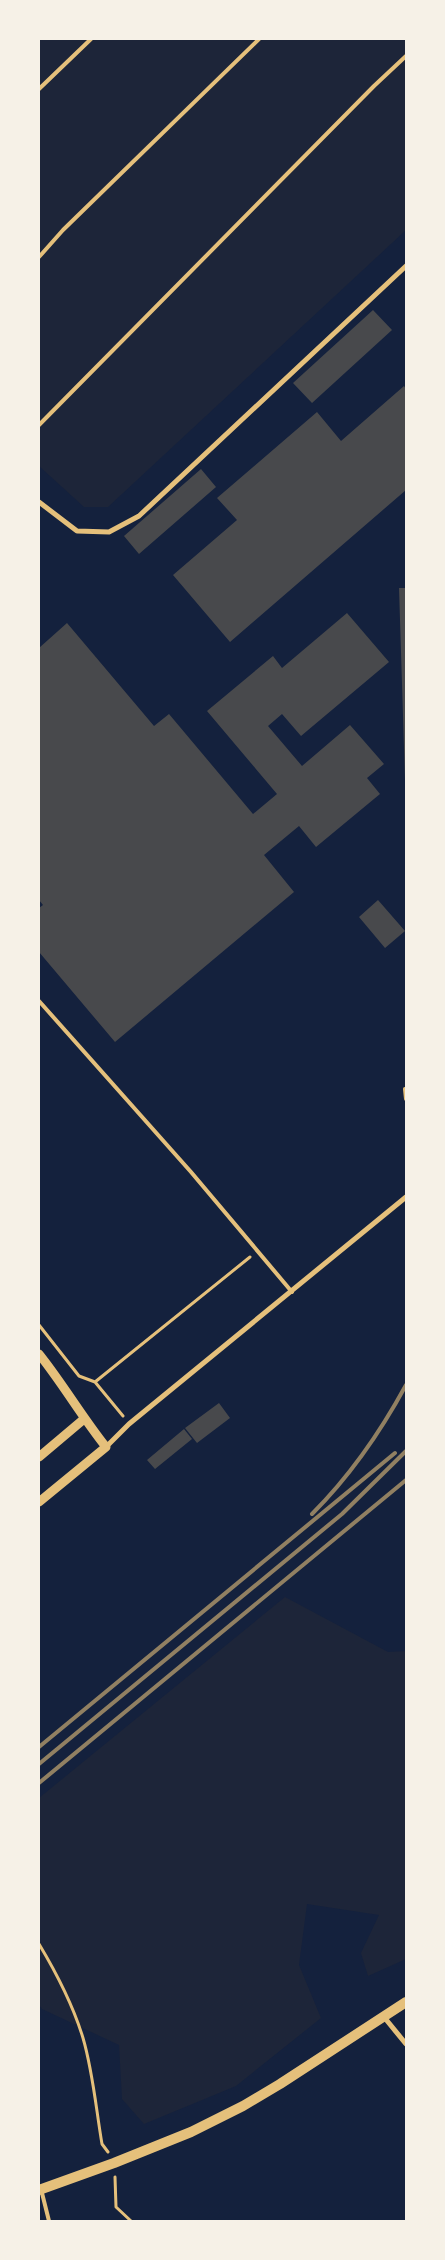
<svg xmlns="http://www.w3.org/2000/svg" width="445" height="2260" font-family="'Noto Sans',sans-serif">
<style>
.green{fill:#1d2539}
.building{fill:#48494c}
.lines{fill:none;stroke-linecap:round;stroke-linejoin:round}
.path{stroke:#e5c07b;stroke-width:3}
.service{stroke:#e5c07b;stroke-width:4}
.minor{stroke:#e5c07b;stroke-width:5}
.tertiary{stroke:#e5c07b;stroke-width:9}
.secondary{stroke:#e5c07b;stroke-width:10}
.rail{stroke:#918062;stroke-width:4}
</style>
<rect width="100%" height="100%" fill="#14213d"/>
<path class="green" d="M39 39H406V230L108 507H84L39 466Z
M285 1597 388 1652 406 1651V1959L368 1976 361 1953 379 1915 307 1904 299 1965 321 2018 236 2086 144 2124 122 2099 119 2045 42 2009 39 2005V1798Z"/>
<path class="building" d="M373 310 392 330 312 403 293 383Z
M404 386 406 389V490L230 642 173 575 237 520 217 498 317 412 341 441Z
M201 469 216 487 139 554 124 536Z
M399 588H406V780H405Z
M347 613 389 662 301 736 282 714 268 726 302 766 350 725 384 764 367 778 380 794 316 847 299 826 264 855 294 892 115 1042 39 952V908L43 905 39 900V648L67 623 154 726 169 714 253 814 277 794 207 711 273 656 282 668Z
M378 900 405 931 385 948 359 917Z
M219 1403 230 1418 197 1443 185 1428Z
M184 1429 192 1439 155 1469 147 1460Z"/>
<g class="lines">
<path class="path" d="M39 1325 79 1376 95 1382 123 1416
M95 1382 250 1257
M39 1944C57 1974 73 2005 83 2038 93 2072 96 2109 102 2144L108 2152
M115 2177 116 2207 131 2221"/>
<path class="service" d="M39 89 91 39
M39 257 63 230 259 39
M39 425 374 86 406 56
M39 1001 191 1172 292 1292
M405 1089 406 1099
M41 2189 49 2221"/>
<path class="minor" d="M39 502 77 531 109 532 139 516 406 266
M106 1447 129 1424 406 1197
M384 2017 406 2044"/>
<path class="tertiary" d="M39 1354C63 1384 82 1417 106 1447L39 1502
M39 1457 84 1419"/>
<path class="secondary" d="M39 2190 114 2163 191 2132 243 2106 280 2084 406 2002"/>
<path class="rail" d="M312 1514C349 1477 381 1431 406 1385
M39 1747 395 1453
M39 1764 342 1514 406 1451
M39 1783 406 1480"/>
</g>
<rect width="445" height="2260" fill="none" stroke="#f6f1e7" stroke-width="80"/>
</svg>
